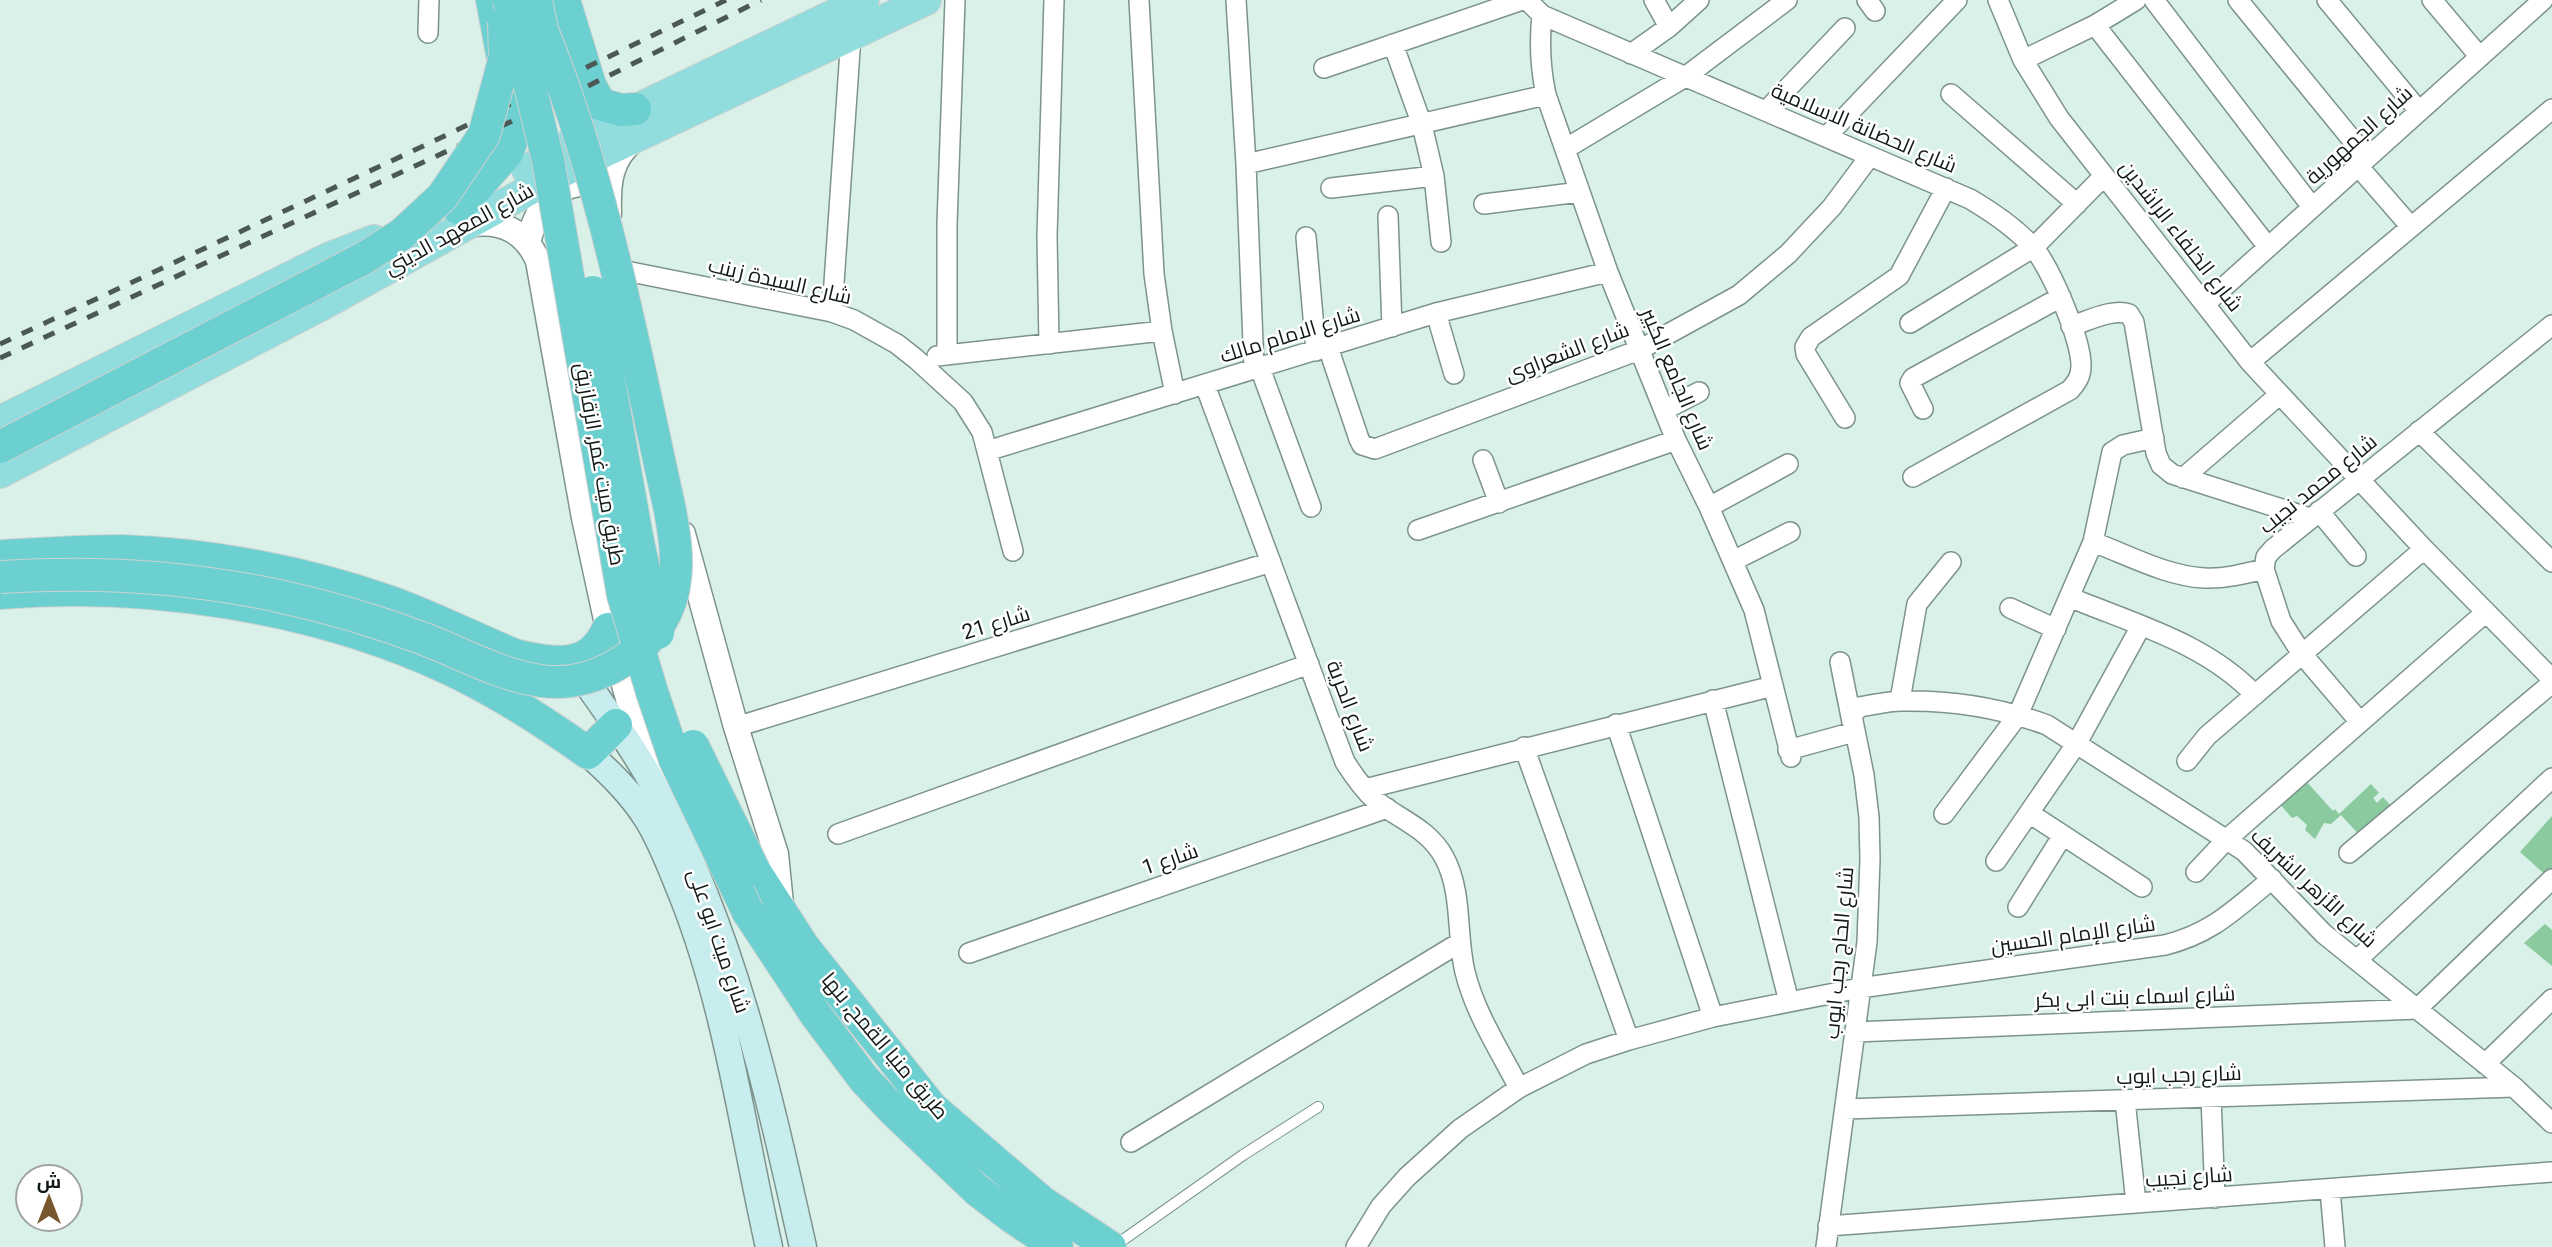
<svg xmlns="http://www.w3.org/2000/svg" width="2552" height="1247" font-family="Roboto,Cairo,sans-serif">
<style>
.building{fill:#8bc99e}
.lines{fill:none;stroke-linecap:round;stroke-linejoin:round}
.service-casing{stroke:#7d938c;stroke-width:12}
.minor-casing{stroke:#7d938c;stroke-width:22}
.tertiary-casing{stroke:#7d938c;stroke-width:27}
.secondary-casing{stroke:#7d938c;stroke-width:29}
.primary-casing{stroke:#cfd1d1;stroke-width:32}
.trunk-casing{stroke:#cfd1d1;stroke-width:34}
.service{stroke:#fff;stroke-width:10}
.minor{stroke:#fff;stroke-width:19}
.tertiary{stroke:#fff;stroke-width:24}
.secondary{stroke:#c8edee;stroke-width:26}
.primary{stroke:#91dcdc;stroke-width:30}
.trunk{stroke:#6cd0d0;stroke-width:32}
.rail{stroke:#4b5854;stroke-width:5;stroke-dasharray:12 12;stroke-linecap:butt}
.trunk-bridge-casing{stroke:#cfd1d1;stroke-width:34;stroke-linecap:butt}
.trunk-bridge{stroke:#6cd0d0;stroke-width:32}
.labels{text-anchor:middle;stroke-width:5;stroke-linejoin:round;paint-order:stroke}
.street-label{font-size:21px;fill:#111a17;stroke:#fff}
</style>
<rect width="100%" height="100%" fill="#d9f1e9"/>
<path class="building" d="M2305 780 2333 811 2335 809 2339 814 2371 784 2379 793 2373 798 2377 803 2383 797 2393 808 2363 839 2341 815 2331 824 2324 823 2315 839 2305 830 2307 825 2297 816 2292 818 2279 803Z
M2552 816V876L2550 879 2520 852Z
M2545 924 2552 930V966L2524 943Z"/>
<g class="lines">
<defs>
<path id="service" d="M1113 1247 1243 1155 1318 1107"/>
<path id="minor" d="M1139 0 1154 274 1162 331 1175 394
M1236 0 1246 164 1254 369
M1527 0 1542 15 1970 199C1992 212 2014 227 2031 245 2049 263 2082 341 2081 366 2081 376 2077 382 2070 390L1913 477
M1654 0 1669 27
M1867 0 1875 11
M1998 0 2023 60 2059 118 2250 362 2424 549 2552 679
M2154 0 2312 207
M2238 0 2367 158
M2327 0 2419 111
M2432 0 2480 57
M1542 15C1539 43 1540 67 1546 95L1608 272 1676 440 1709 507 1754 610 1791 757
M2095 25 2268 247
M428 33 429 0
M1393 44 1422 125 1434 176 1441 242
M1631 54 1669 27 1699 0
M2023 60 2095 25 2136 0
M1324 68 1522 0
M1951 94 2077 204
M1766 111 1845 28
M1827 136 1957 0
M1565 149 1685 77 1787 0
M1246 164 1546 95
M2358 166 2411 227
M1331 188 1434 176
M1484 204 1580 192
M1388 216 1392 327
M1306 237 1316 351
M611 268 832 312 854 320 897 344 916 359 963 402 982 432 1013 551
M2205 304 2543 0
M832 312 851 36
M1436 313 1454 374
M1910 323 2034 247 2104 176
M2071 326C2088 321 2113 308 2129 314L2134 322 2156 453 2161 465 2172 474 2310 518
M1049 344 1047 236 1054 0
M1328 347 1359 439 1362 445 1375 449 1639 350 1739 295 1788 254 1832 207 1870 156
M947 355V224L955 0
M937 356 1162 331
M2250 362 2552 109
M1260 368 1311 507
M1205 385 1345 762C1354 776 1363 789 1375 800 1400 820 1428 828 1444 857 1463 892 1456 935 1465 972 1475 1013 1500 1051 1519 1088
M1923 409 1910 383 1913 378 2061 297
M1664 410 1699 392
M1845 418 1806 354 1805 347 1811 337 1899 276 1946 188
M2419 431 2552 562
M987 451 1436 313 1608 272
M1483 460 1499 503
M2183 478 2279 395
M1709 507 1788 464
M2319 511 2356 556
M1418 530 1676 440
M2093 542C2128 555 2166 576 2204 578 2224 579 2244 574 2264 569
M1733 561 1790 532
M2069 597C2134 624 2206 643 2255 695
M2010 608 2056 629
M1840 662 1852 722
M1713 700 1789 1002
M1900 700 1917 604 1951 562
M2360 722 2302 654 2281 621 2264 569 2266 557 2273 549 2552 325
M1616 724 1713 1017
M736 727 1271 562
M1524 747 1629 1040
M1788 750 1854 732
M2187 761 2207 736 2424 549
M1365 789 1773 686
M2029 813 2142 887
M1944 814 2018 715 2093 542 2112 452 2123 445 2154 438
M838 834 1309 664
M2349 853 2552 683
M1996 861 2077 743 2141 626
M2196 872 2227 839 2486 612
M2018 907 2063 835
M969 953 1387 808
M2357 960 2552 778
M1855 1032 2417 1009 2552 879
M2485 1064 2552 999
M2211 1097 2215 1198
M2125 1100 2136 1203
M1845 1109 2514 1087
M1131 1142 1459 943
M2330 1190 2335 1247
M1828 1226 2552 1172
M1356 1247 1381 1206 1407 1177 1460 1129 1519 1088 1586 1054 1629 1040 1713 1017 1860 988 2165 945C2213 933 2235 909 2272 879
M1826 1247 1867 942 1870 859 1869 817 1864 775 1852 716 1859 707C1873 705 1888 701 1902 701 1951 700 2001 708 2047 725L2244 851 2324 934 2514 1087 2552 1123"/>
<path id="tertiary" d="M609 213C608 182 610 160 634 139
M470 225C501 219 526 232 538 261L584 518 608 629 631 709 644 740 697 839
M528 243C538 200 562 175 608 186
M683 534 736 727 776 854 782 914"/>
<path id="secondary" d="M574 665C602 705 632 745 656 789 733 932 768 1090 803 1247
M588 753C610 773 632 794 648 820 662 843 671 868 681 892 727 1006 742 1128 769 1247"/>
<path id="primary" d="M527 170 593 130 864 0
M0 421 328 258 374 240
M0 473 328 302 558 174 926 0"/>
<path id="trunk" d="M564 0 590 85 600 104 621 110 635 109
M458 208 507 153 516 128 492 0
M0 556C40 554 82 551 122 551 211 554 304 572 388 601 431 616 473 638 515 655 554 664 589 671 608 629
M0 593C147 581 313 606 447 668 497 691 543 721 588 753L616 725
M754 870 803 946 932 1108 1042 1202 1110 1247
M748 912 816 1015 864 1079 895 1112 977 1190 1012 1217 1057 1247"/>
</defs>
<use href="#service" class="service-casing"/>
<use href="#minor" class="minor-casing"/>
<use href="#tertiary" class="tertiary-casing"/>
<use href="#secondary" class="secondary-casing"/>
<use href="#primary" class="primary-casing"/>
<use href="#trunk" class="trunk-casing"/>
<use href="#service" class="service"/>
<use href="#minor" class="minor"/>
<use href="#tertiary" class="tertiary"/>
<use href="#secondary" class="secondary"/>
<use href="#primary" class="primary"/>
<use href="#trunk" class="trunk"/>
<path class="rail" d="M0 344 434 141 726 0
M0 358 590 85 761 0"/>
<defs>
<path id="trunk-bridge" d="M509 0 548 160 623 595 652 692 675 760 748 912
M536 0 546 49
M593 292 638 542 658 633
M0 447 364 258 402 234 442 197 484 135 505 57 504 22
M0 577C93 571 184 576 274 595 326 606 377 621 427 640 465 655 500 675 541 681 602 690 670 641 675 579 678 556 674 533 670 510 634 348 605 185 542 30
M693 746 754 870"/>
</defs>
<use href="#trunk-bridge" class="trunk-bridge-casing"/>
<use href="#trunk-bridge" class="trunk-bridge"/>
</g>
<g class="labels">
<g class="street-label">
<text transform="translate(1864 128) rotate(23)" y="7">شارع الحضانة الاسلامية</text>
<text transform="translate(2359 135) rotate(-42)" y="7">شارع الجمهورية</text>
<text transform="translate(459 229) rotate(-29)" y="7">شارع المعهد الديني</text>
<text transform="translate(2181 236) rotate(52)" y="7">شارع الخلفاء الراشدين</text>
<text transform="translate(780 281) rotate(13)" y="7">شارع السيدة زينب</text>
<text transform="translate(1290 335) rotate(-17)" y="7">شارع الامام مالك</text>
<text transform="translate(1567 352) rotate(-21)" y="7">شارع الشعراوى</text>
<text transform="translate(1677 379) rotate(67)" y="7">شارع الجامع الكبير</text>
<text transform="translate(600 464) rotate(80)" y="7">طريق ميت غمر, الزقازيق</text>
<text transform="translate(2318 484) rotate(-39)" y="7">شارع محمد نجيب</text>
<text transform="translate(996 623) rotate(-17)" y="7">شارع 21</text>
<text transform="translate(1350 706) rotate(69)" y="7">شارع الحرية</text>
<text transform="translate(1170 859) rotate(-19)" y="7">شارع 1</text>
<text transform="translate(2314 888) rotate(43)" y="7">شارع الأزهر الشريف</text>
<text transform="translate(2073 935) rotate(-8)" y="7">شارع الإمام الحسين</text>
<text transform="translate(719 941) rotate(71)" y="7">شارع ميت ابو على</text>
<text transform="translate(1839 953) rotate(-85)" y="7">شارع الحاج رجب ايوب</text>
<text transform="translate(2135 997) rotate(-2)" y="7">شارع اسماء بنت ابى بكر</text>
<text transform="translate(885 1046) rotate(50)" y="7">طريق منيا القمح, بنها</text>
<text transform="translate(2179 1075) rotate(-2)" y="7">شارع رجب ايوب</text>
<text transform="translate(2189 1177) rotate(-4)" y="7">شارع نجيب</text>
</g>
</g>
<g transform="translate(49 1198)"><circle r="33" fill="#ffffff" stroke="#a0a3a2" stroke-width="2"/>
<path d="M0-5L12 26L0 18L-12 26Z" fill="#78572e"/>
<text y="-10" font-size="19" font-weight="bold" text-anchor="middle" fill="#111a17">ش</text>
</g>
</svg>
